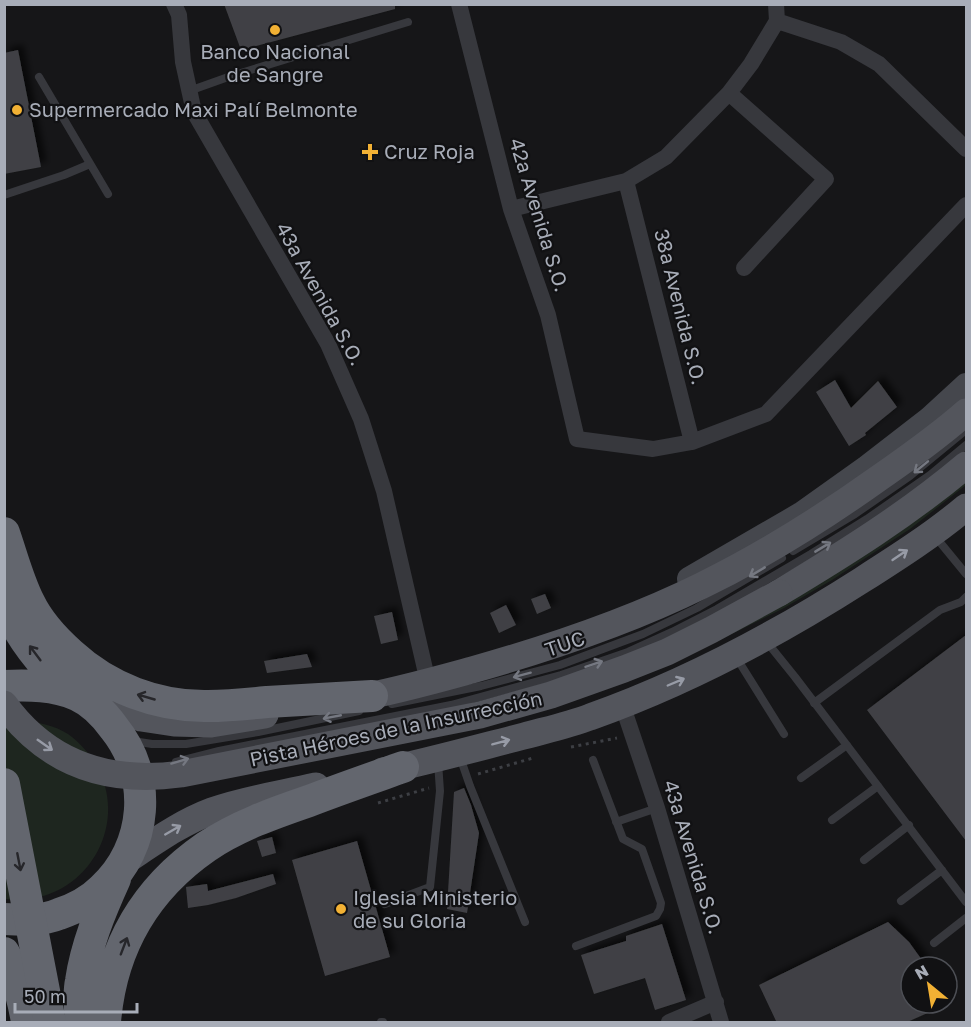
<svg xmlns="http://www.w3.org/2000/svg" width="971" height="1027" font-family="'Golos Text',sans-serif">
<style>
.green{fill:#1e261f}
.building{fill:#404145;filter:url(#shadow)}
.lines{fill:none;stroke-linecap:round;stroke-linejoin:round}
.path{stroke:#3d3f44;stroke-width:3;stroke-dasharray:3 4.5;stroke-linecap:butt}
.lane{stroke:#37383d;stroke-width:8}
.street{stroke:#37383d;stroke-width:16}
.secondary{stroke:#45474d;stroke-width:24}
.primary{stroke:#53555c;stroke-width:27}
.highway{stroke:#63666e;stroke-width:32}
.primary-bridge{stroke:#53555c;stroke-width:27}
.highway-bridge{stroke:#63666e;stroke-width:32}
.oneway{stroke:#757881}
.oneway2{stroke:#979ba6}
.oneway3{stroke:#26262a}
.poi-dot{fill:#f2b134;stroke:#111113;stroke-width:2}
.labels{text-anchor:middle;stroke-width:4.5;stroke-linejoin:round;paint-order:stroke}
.poi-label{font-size:20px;fill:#a8adb8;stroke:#111113;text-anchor:start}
.street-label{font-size:20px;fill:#a8adb8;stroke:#111113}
</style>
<defs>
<filter id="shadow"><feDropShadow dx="5.5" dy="-5.5" stdDeviation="3" flood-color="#0009"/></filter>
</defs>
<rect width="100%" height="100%" fill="#161618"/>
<path class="green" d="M966 477V485L910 529 832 580 784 608 710 645Z
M21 720C37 722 54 725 68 734 78 741 87 751 94 761 135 827 81 909 5 899V721Z"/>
<path class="building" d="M224 4H395V9L241 50Z
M18 50 41 167 4 174V53Z
M835 380 851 408 878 381 897 407 865 433 866 435 849 446 816 392Z
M545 594 551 608 537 614 531 599Z
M506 605 516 625 499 633 490 613Z
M392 612 398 640 381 644 374 616Z
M966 635V841L867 710Z
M307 654 312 667 267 673 264 661Z
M464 788 471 805 479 833 467 913 447 909 454 792Z
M272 837 276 853 262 857 257 841Z
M357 841 390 957 325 976 292 860Z
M273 874 276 884 236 898 208 905 188 908 186 887 207 884 208 891Z
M888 922 909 942 927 967H911V1003H950L905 1023H777L759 985Z
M662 924 686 1000 655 1010 645 978 594 994 581 955 626 941V936Z"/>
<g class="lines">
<path class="path" d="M571 747 617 738
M478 774 533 758
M378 803 429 788"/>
<path class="lane" d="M39 77 108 194
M189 91 231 76 408 22
M4 195 64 175 90 164
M934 535 966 574
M793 551 855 514 910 476 966 430
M766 641 795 677 966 902
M736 657 784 734
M814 703 940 610 961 602 966 597
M392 704 481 686 560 665 643 634 697 608 782 558
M133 741 152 744H186L258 732 359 711
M460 757 470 786 525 922
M176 762 219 751 451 705 561 675 628 652 672 632 717 609 811 554 867 519 930 475 966 445
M801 778 847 745
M832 820 878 786
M616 822 657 808
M864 860 909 825
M901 901 942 870
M385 904 430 887 440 791 438 762
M934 943 966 918
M576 946 656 916 660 909 661 903 642 849 623 839 593 760
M381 1022H383"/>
<path class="street" d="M174 4 179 15 183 62 194 112 328 344 361 419 384 491 428 682
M459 4 511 209 548 315 577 439 653 449 692 442 766 414 966 205
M777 21 841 42 879 64 966 149
M729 93 826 179 744 268
M626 181 692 442
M511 209 626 181 666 157 729 93 751 64 777 21 776 4
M622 704 657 808 721 1022
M669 1022 716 1002"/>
<path class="secondary" d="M689 579 801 514 867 467 929 419 966 385"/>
<path class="primary" d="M779 593C844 554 908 514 966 465
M88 699 141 718 174 723 211 724 265 715
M353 699C393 692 432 681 472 670 550 648 628 622 701 586 764 555 823 518 879 478 909 457 939 436 966 412
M383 771C430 761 477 748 524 736 546 730 569 725 590 717 686 683 776 635 862 580 898 557 934 534 966 507
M124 862C153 843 180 823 212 811 245 799 282 794 316 786"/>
<path class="highway" d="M4 533C12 556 18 580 29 602 39 623 54 639 71 654 108 688 158 707 208 706 228 706 248 704 267 702 302 700 337 698 372 696
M4 599C19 638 44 668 75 694
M4 686C29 685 54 685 77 695 92 702 104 714 114 728 153 776 148 847 102 889 90 901 74 909 59 914 42 921 23 920 4 919
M4 953C17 976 23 997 27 1022
M81 1022C80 1009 78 994 81 981 86 946 100 912 115 879
M105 1022C111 948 144 890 206 847 237 826 274 813 309 801 340 789 372 778 403 767"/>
<path class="primary-bridge" d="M4 704C48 765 109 784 181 774L480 715 551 695 624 669 667 652 711 630 779 593"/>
<path class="highway-bridge" d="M4 784 50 1022"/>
</g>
<defs><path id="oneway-shaft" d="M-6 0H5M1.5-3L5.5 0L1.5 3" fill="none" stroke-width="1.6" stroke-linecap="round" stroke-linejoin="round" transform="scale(1.5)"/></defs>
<g class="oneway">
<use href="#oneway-shaft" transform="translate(921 467) rotate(141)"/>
<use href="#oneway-shaft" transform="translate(823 547) rotate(-31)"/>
<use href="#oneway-shaft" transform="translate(757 572) rotate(149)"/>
<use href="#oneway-shaft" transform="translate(594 664) rotate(-19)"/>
<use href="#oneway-shaft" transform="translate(522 675) rotate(165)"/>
<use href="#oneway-shaft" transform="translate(332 717) rotate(169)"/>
<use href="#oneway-shaft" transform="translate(180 761) rotate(-17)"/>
</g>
<g class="oneway2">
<use href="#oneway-shaft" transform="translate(900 555) rotate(-34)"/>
<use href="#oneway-shaft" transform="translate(676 682) rotate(-23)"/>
<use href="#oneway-shaft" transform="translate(501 742) rotate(-15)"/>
<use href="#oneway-shaft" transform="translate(45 745) rotate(35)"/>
<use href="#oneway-shaft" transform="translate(173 830) rotate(-30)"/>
</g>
<g class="oneway3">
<use href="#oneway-shaft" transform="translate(35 653) rotate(-127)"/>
<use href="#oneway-shaft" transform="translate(146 697) rotate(-164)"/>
<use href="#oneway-shaft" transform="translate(19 862) rotate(79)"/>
<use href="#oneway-shaft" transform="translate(124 946) rotate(-69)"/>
</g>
<g class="poi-dot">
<circle cx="275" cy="30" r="6"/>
<circle cx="17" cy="110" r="6"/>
<path d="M367 143h6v6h6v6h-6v6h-6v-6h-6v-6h6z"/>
<circle cx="341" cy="909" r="6"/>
</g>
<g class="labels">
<g class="poi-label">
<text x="275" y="59" text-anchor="middle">Banco Nacional<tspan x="275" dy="23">de Sangre</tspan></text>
<text x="29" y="117">Supermercado Maxi Palí Belmonte</text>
<text x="384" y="159">Cruz Roja</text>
<text x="353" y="905">Iglesia Ministerio<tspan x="353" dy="23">de su Gloria</tspan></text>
</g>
<g class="street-label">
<text transform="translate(539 215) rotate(73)" y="7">42a Avenida S.O.</text>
<text transform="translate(320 294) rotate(61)" y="7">43a Avenida S.O.</text>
<text transform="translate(680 307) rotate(76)" y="7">38a Avenida S.O.</text>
<text transform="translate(565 644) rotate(-19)" y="7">TUC</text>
<text transform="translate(396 729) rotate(-12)" y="7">Pista Héroes de la Insurrección</text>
<text transform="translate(693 857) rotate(73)" y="7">43a Avenida S.O.</text>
</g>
</g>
<rect width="971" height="1027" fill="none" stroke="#a8adb8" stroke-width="12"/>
<g transform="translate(929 985) rotate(330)"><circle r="28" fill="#111113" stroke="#4d4f55" stroke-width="1.5"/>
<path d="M0-4.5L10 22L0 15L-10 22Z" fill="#f2b134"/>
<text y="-9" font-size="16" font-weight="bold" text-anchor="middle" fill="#a8adb8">N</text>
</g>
<path d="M15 1003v9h122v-9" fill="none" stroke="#a8adb8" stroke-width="3"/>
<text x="24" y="1003" font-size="18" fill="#a8adb8" stroke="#111113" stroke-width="4.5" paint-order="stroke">50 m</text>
</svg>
